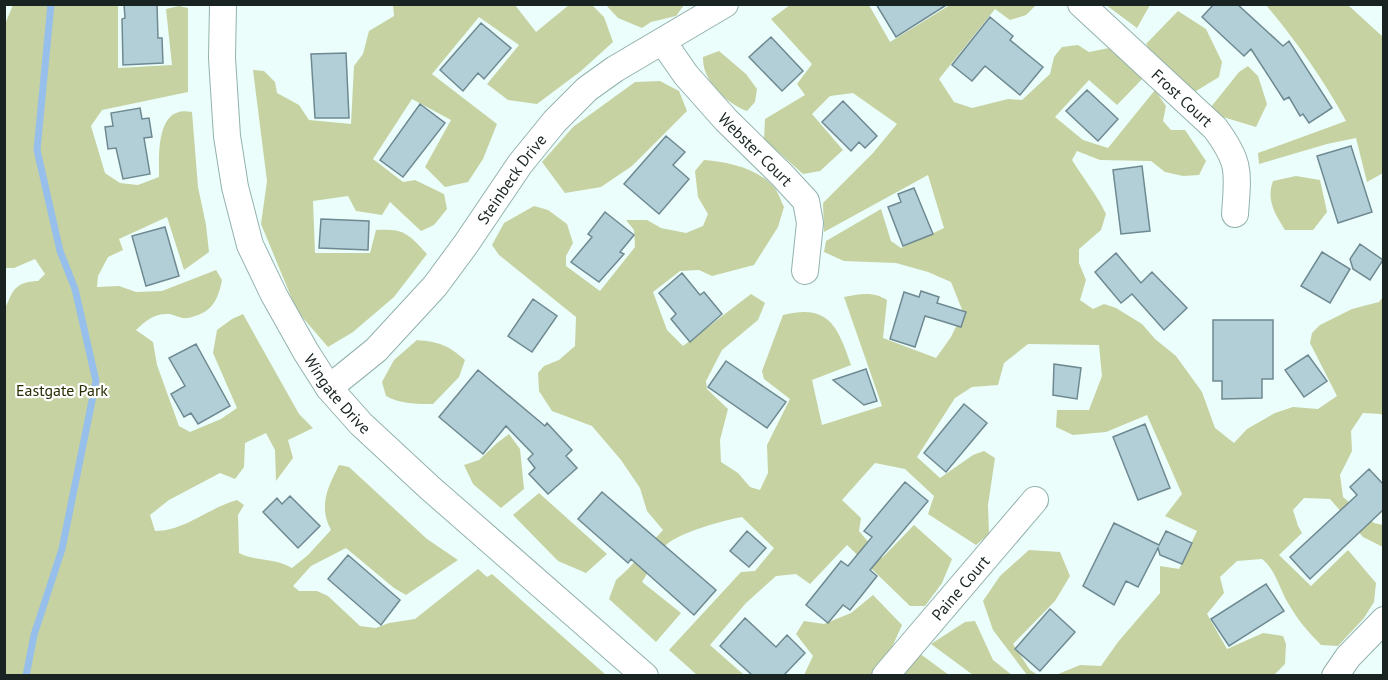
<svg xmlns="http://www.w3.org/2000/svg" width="1388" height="680" font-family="'PT Sans',sans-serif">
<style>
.green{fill:#c6d2a1}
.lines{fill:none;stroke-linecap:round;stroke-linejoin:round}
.stream{stroke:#97bfeb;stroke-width:7}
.building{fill:#b2cfd8;stroke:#6e8991;stroke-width:1.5}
.minor-casing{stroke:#94b2ad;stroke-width:28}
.minor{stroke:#fff;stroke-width:26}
.labels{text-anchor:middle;stroke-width:4.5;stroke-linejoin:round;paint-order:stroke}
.street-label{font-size:16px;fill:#182322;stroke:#fff}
.park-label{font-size:16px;fill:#272e03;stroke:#fff}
</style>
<rect width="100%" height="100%" fill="#ebfefb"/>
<path class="green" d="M13 5H118V68L172 65 166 9 179 6 188 8V92L102 110 91 126 105 173 120 183 138 185 159 177C159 154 156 104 192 112L198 187 206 225 209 252 184 270 167 217 119 239 123 250 108 257 98 276 97 287 119 286 136 292 162 291 216 270 222 280C218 301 211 314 187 318 182 319 175 315 169 314 155 313 145 321 136 330L153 342 157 365 179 426 190 432 221 419 237 408 213 353 217 330 232 319 243 314 299 414 313 428 288 440 293 458 276 481 275 450 266 433 245 443 244 467 235 479 220 473 169 500 150 515 155 531C185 531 208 508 237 500L244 505 238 515 239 553C257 562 273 557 292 568L308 555 331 530C318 506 328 487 339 465L349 467 427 539 458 560 406 595 394 588 346 548 311 566 293 586 299 591H317L328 596 360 626 376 628 389 623 415 619 478 569 487 577 492 574 606 675H5V309C13 290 15 282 38 281L45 274 35 259 14 268H5V24Z
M393 5H515L536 32 569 5H592L604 17 613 42 581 71 537 104 508 100 487 84 519 45 479 17 432 74 497 124 483 159 468 182 445 187 425 167 451 120 412 99 373 159 403 182 415 180 444 194 447 209 434 225 421 231 390 202 382 215 356 211 348 196 313 201 315 253H370L376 230C405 229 407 233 427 254L394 297 353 332 328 347 297 311 261 224 267 181 253 70 264 71 275 82 277 93 299 105 309 120 351 124 354 66 363 54 369 31 394 16Z
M606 5H684L676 16 651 22 642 28 618 18Z
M790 5H869L890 42 950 5H1036L1026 15 1010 20 995 9 939 79 954 102 972 108 1008 99 1022 100 1050 74 1054 57 1062 47 1078 45 1089 52 1114 47 1148 73 1117 105 1089 80 1055 117 1083 140 1108 148 1155 90 1166 106 1163 121 1171 130H1185L1206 161 1199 175 1183 176 1165 172 1151 161 1100 160 1077 151 1072 160C1083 178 1097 195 1106 214L1101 230 1079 249V263L1086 280 1080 300 1093 309 1104 304 1116 308 1142 324 1155 339 1176 356 1202 392 1215 428 1234 443 1247 429 1275 413 1293 407 1318 409 1337 396 1310 343 1312 333 1320 325 1352 309 1379 302 1383 297V417L1381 414 1363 413 1351 431 1352 451 1340 475 1343 497 1374 523 1383 525V547L1363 537 1330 499 1304 498 1293 510 1298 526 1302 533 1279 555 1311 586 1348 550 1376 583 1374 602 1364 618 1338 646 1321 645C1308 632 1297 619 1288 603 1279 588 1276 570 1262 559L1237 561 1220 577 1224 593 1207 614 1227 649 1263 633 1283 636 1286 644 1285 664 1274 675H1056L1080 665 1101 666 1118 642 1160 593V566L1179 569 1197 531 1165 516 1182 494 1147 415 1106 432 1073 435 1056 427 1057 410H1089L1102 376 1099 345 1028 344 1004 363 998 385 972 387 955 398 917 457 940 478 973 455 984 451 995 458 988 505 989 534 976 545 928 514 934 496 905 469 875 463 842 500 861 518 859 531 882 558 914 525 952 559 942 583 925 606H910L847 545 810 584 796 574 776 576 746 603 710 645 744 675H697L669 650 741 572 755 571 774 548 742 517C724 520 678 533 666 545 656 555 650 570 642 582L681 613 656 642 609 599 616 580 628 569 663 530 647 511 640 488 621 460 592 426 552 411 539 391 538 373 544 366 559 360 575 346 576 317 499 255 492 245 504 223 534 206 548 210 567 224 573 243 566 256V266L600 291 635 247 634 230 626 220H647L661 228 686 233 703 226 708 214 698 197 695 171 704 160C728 162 756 168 773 186 778 191 781 201 784 207L778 227 754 265 712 276 699 270 680 271 653 292 667 330 683 346 751 294 765 303 758 320 722 350 706 381 707 389 728 409 720 440 721 462 738 473 750 487 760 490 768 473 767 445 790 399 764 379 762 371 783 315C829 303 838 327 851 365L812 380 822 425 882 406 844 297C859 294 873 291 887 300L883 338 936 358 951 337 963 312 951 282 928 272 896 263 844 261 824 252 826 241 881 209 891 241 901 248 944 228 928 175 824 232 823 203 873 153 897 124 853 93 830 96 812 114 843 150 820 171 803 174 764 139 765 119 805 95 797 84 812 64 771 19Z
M1106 5H1150L1137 28Z
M1266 5H1348L1383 37V173L1367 182 1356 138 1327 144 1259 164 1258 153 1346 121C1324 80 1296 41 1266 5Z
M1178 11 1206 29 1222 62 1219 77 1193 93 1161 69 1146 44Z
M719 51 746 74 757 89 755 102 747 111C726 103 702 81 703 57Z
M1248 66 1258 76 1267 104 1256 127 1223 117 1211 107 1239 72Z
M660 81 679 91 687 111 632 166 601 187 565 193 542 162 573 127 635 82Z
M1296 176 1320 180 1327 212 1313 230H1285C1275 214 1266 200 1273 181Z
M417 340C439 342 448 345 465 360L459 377 433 404C416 404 401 404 386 396L382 382 394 360Z
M509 434 520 449 524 489 501 508 473 484 464 465 479 460 497 443Z
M539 493 607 554 586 573 558 561 513 515Z
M1029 550 1060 552 1070 576 1055 601 1013 644 1030 670 1038 675H1027L993 630 983 601 1000 576Z
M873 595 902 625 893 645 874 675H804L813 656 796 634 804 621 824 624 851 613Z
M975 621 993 660 1012 675H973L931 644 965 622Z
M919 653 949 675 900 676Z"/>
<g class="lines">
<path class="stream" d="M26 676 34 635 62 549 96 381 75 289 60 251 37 150 51 4"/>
</g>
<path class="building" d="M124 4H157L158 38H162L163 63 123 65 122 19 125 18Z
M876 4H948L896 37Z
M1214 4H1237L1283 46 1289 41 1332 108 1309 123 1303 114 1300 116 1289 97 1284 100 1251 49 1244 56 1202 17Z
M990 17 1013 36 1010 40 1043 67 1020 95 985 66 972 81 952 65Z
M481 23 511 48 484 79 478 73 463 91 440 70Z
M771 37 803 71 782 91 749 57Z
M346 53 349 118H315L311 54Z
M1087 90 1118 119 1098 141 1066 111Z
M843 101 877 136 865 148 859 142 851 151 822 122Z
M420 104 445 123 403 177 380 160Z
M140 108 142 119 149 118 152 137 144 138 150 174 123 179 116 148 108 149 105 127 113 126 111 113Z
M666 136 685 152 673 165 689 179 659 214 624 184Z
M1351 146 1372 212 1338 223 1317 156Z
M1142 166 1150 231 1121 234 1113 170Z
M914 188 933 234 903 246 888 207 901 202 898 194Z
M605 212 634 235 620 252 624 254 599 282 571 262 592 237 588 234Z
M321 219 369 221 368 250 319 248Z
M165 227 179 276 146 286 132 236Z
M1360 244 1383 260 1370 280 1353 269 1350 259Z
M1322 252 1350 269 1330 303 1301 286Z
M1116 253 1141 283 1152 272 1187 308 1164 330 1132 294 1121 303 1095 272Z
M682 273 700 295 704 292 722 314 690 342 671 319 676 314 659 293Z
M921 291 939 297 937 303 966 312 961 327 925 316 915 347 890 339 904 292 919 297Z
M533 299 557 316 532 352 508 336Z
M1213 320H1273V379H1262V398L1222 399V381H1213Z
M196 344 230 406 198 424 191 413 184 417 171 394 185 386 169 358Z
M1308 355 1327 381 1304 397 1285 370Z
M726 361 786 402 767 428 708 387Z
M1054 364 1081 368 1077 399 1053 395Z
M866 369 877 401 864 405 833 380Z
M478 370 545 426 547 423 572 450 566 456 577 468 548 494 529 474 535 468 528 459 533 454 506 426 483 454 439 417Z
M964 404 987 423 946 472 924 453Z
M1145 424 1170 488 1138 500 1113 437Z
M1369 469 1383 484V510L1310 579 1290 557 1357 495 1350 487Z
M905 482 928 501 870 570 877 576 850 610 843 605 828 623 806 605 841 561 848 566 872 537 864 531Z
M602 492 716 590 694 615 631 559 628 563 578 519Z
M290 496 320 526 298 548 263 512 277 498 282 504Z
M1114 523 1159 545 1166 531 1192 543 1182 564 1160 555 1158 548 1138 587 1126 581 1114 605 1083 586Z
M747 531 766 548 749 567 730 551Z
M348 555 400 600 381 625 328 579Z
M1266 584 1284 611 1229 646 1211 619Z
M1050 609 1075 632 1040 671 1015 649Z
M745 618 776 647 787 635 805 653 784 675H752L720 646Z"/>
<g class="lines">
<defs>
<g id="minor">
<path id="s1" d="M223 4 222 58 227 136 235 187 250 245 274 295 306 352 329 388 361 424 430 488 645 676"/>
<path id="s2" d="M1081 4 1215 128C1241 163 1238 172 1235 214"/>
<path id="s3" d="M663 42 686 75 726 120 782 175 806 201 810 223 805 271"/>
<path id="s4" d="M329 388 376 350 435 286 466 244 520 164 555 121 587 89 615 69 725 4"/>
<path id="s5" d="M885 676 1035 500"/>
<path d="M1335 676 1348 657 1384 620"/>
</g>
</defs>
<use href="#minor" class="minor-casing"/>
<use href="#minor" class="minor"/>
</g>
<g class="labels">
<g class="street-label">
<text dy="6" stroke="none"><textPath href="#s2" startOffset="138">Frost Court</textPath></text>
<text dy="6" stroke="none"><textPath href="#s3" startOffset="142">Webster Court</textPath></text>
<text dy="6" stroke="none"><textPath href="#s4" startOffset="279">Steinbeck Drive</textPath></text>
<text dy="6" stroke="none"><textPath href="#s1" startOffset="417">Wingate Drive</textPath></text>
<text dy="6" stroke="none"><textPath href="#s5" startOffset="116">Paine Court</textPath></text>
</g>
<g class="park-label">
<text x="62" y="396">Eastgate Park</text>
</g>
</g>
<rect width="1388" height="680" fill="none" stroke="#182322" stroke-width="12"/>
</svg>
